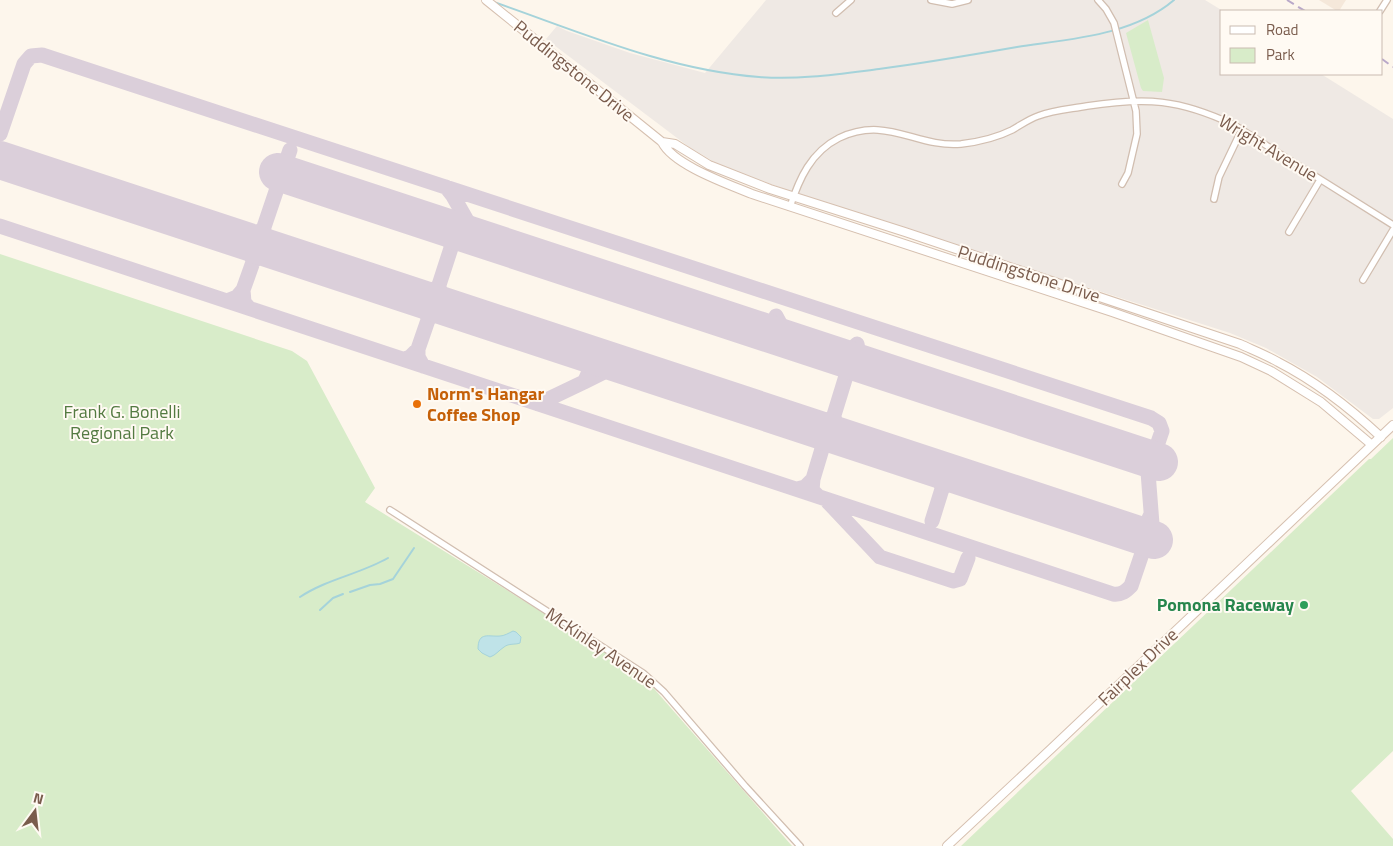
<svg xmlns="http://www.w3.org/2000/svg" width="1393" height="846" font-family="'Titillium Web',sans-serif">
<style>
.residential{fill:#f5e8da}
.industrial{fill:#efe9e4}
.green{fill:#d8ecc9}
.water{fill:#bfe3e8;stroke:#a5d3da}
.lines{fill:none;stroke-linecap:round;stroke-linejoin:round}
.stream{stroke:#a5d3da;stroke-width:2}
.taxiway{stroke:#dbcfda;stroke-width:15}
.runway{stroke:#dbcfda;stroke-width:38}
.street-casing{stroke:#d1beb0;stroke-width:8}
.secondary-casing{stroke:#d6c0b0;stroke-width:10}
.street{stroke:#fff;stroke-width:5.5}
.secondary{stroke:#fff;stroke-width:8}
.rail{stroke:#b9a8c9;stroke-width:2;stroke-dasharray:8 5;stroke-linecap:butt}
.food-dot{fill:#e8710a;stroke:#fffaf3;stroke-width:2}
.leisure-dot{fill:#2e9e5b;stroke:#fffaf3;stroke-width:2}
.labels{text-anchor:middle;stroke-width:4;stroke-linejoin:round;paint-order:stroke}
.street-label{font-size:18px;fill:#7a5c4d;stroke:#fffaf3}
.food-label{font-size:18px;font-weight:bold;fill:#c56008;stroke:#fffaf3;text-anchor:start}
.park-label{font-size:18px;fill:#537a41;stroke:#fffaf3}
.leisure-label{font-size:18px;font-weight:bold;fill:#27864d;stroke:#fffaf3;text-anchor:end}
</style>
<rect width="100%" height="100%" fill="#fdf6ec"/>
<path class="residential" d="M1319 0H1346L1339 11H1337Z"/>
<path class="industrial" d="M766 0H1205L1223 11 1222 74H1321L1393 119V408L1379 419H1373L1317 377 1266 348 1230 333 815 200 721 166 689 147 546 39 557 26 567 31 630 53 705 73Z"/>
<path class="green" d="M1148 20 1164 78 1162 92 1143 91 1141 88 1126 33Z
M0 254 292 351 307 361 375 488 365 502 616 658 649 683 792 846H0Z
M1393 438V751L1351 791 1393 839V846H961L1369 459H1371Z"/>
<path class="water" d="M513 631 516 632 521 637 520 643C515 645 509 643 504 647 498 651 496 655 490 657L482 653 478 649C478 631 489 637 500 636 504 636 509 633 513 631Z"/>
<g class="lines">
<path class="stream" d="M491 1C578 31 666 70 759 77 800 80 839 74 879 69 925 63 971 55 1017 47 1069 39 1132 36 1174 0
M350 592 370 585 380 584 393 579 414 548
M300 597C327 579 360 574 388 558
M320 610 333 598 343 594"/>
<path class="taxiway" d="M0 134 24 64 31 56 42 55 1151 418 1159 423 1162 431 1148 472 1152 524 1131 586C1126 591 1122 595 1113 594L0 226
M446 187 453 196 474 233 479 238
M437 224C446 231 451 235 451 248 460 235 468 237 482 239
M264 227 290 150
M275 251C267 244 263 238 264 227L256 237 243 240 250 249 253 262 262 253 275 251
M439 285 451 248
M243 290 253 262
M413 296C424 296 431 295 439 285L440 299 451 309
M413 296C423 303 427 307 428 320L436 311 451 309
M227 301 237 297 243 290 244 302 249 308
M761 330 771 328 775 323 776 316 784 331 798 342
M418 349 428 320
M578 350C589 360 593 368 584 382L614 367 632 368
M835 355 845 364 846 376 857 368 868 366
M835 355 847 353 857 344 859 354 868 366
M404 359 410 357 418 349V357L423 366
M538 404 584 382
M834 415 846 376
M812 427 820 437 822 449 828 443 842 437
M814 428 827 423 834 415 835 425 840 436
M932 467 939 474 942 489 952 479 960 476
M813 479 822 449
M797 489 805 487 813 479 812 490 818 496
M828 502 880 557 953 581 960 579 968 558
M932 521 942 489
M1133 533 1146 525 1151 514"/>
<path class="runway" d="M0 160 1154 540
M278 172 1159 462"/>
<defs>
<path id="street" d="M931 0 952 4 968 0
M1098 0 1106 9 1114 23 1136 111 1137 134 1128 173 1122 184
M1380 11 1387 0
M836 13 851 0
M1214 199 1219 177 1242 129
M790 207C799 179 811 152 839 138 887 115 916 148 961 144 978 142 996 138 1012 130 1021 125 1029 119 1038 116 1054 110 1071 109 1087 106 1146 97 1179 99 1234 125L1393 225
M1289 232 1320 180
M1363 280 1393 230
M390 510 643 673 664 692 745 786 800 846"/>
<path id="secondary" d="M486 0 662 142C673 165 728 184 752 194L1112 312 1241 357 1271 371 1321 402 1372 445
M662 142 675 144 709 165 770 189 905 232 1240 344C1253 350 1266 355 1278 362 1315 381 1350 408 1381 437
M947 846 1052 748 1393 425"/>
</defs>
<use href="#street" class="street-casing"/>
<use href="#secondary" class="secondary-casing"/>
<use href="#street" class="street"/>
<use href="#secondary" class="secondary"/>
<path class="rail" d="M1287 0 1305 11
M1382 59 1393 67"/>
</g>
<circle class="food-dot" cx="417" cy="404" r="5"/>
<circle class="leisure-dot" cx="1304" cy="605" r="5"/>
<g class="labels">
<g class="street-label">
<text transform="translate(574 71) rotate(39)" y="6">Puddingstone Drive</text>
<text transform="translate(1268 148) rotate(31)" y="6">Wright Avenue</text>
<text transform="translate(1029 274) rotate(18)" y="6">Puddingstone Drive</text>
<text transform="translate(601 648) rotate(34)" y="6">McKinley Avenue</text>
<text transform="translate(1138 667) rotate(-44)" y="6">Fairplex Drive</text>
</g>
<g class="food-label">
<text x="427" y="400">Norm's Hangar<tspan x="427" dy="21">Coffee Shop</tspan></text>
</g>
<g class="park-label">
<text x="122" y="418">Frank G. Bonelli<tspan x="122" dy="21">Regional Park</tspan></text>
</g>
<g class="leisure-label">
<text x="1294" y="611">Pomona Raceway</text>
</g>
</g>
<rect x="1220" y="10" width="162" height="65" fill="#fffaf3" stroke="#cabbb1"/>
<rect x="1230" y="26" width="25" height="8" fill="#ffffff" stroke="#cabbb1"/>
<text x="1266" y="35" font-size="15" fill="#7a5c4d">Road</text>
<rect x="1230" y="48" width="25" height="15" fill="#d8ecc9" stroke="#cabbb1"/>
<text x="1266" y="60" font-size="15" fill="#7a5c4d">Park</text>
<g transform="translate(35 811) rotate(15)" stroke="#fffaf3" stroke-width="4" paint-order="stroke">
<path d="M0-4L9 19L0 12L-9 19Z" fill="#7a5c4d"/>
<text y="-8" font-size="14" font-weight="bold" text-anchor="middle" fill="#7a5c4d">N</text>
</g>
</svg>
